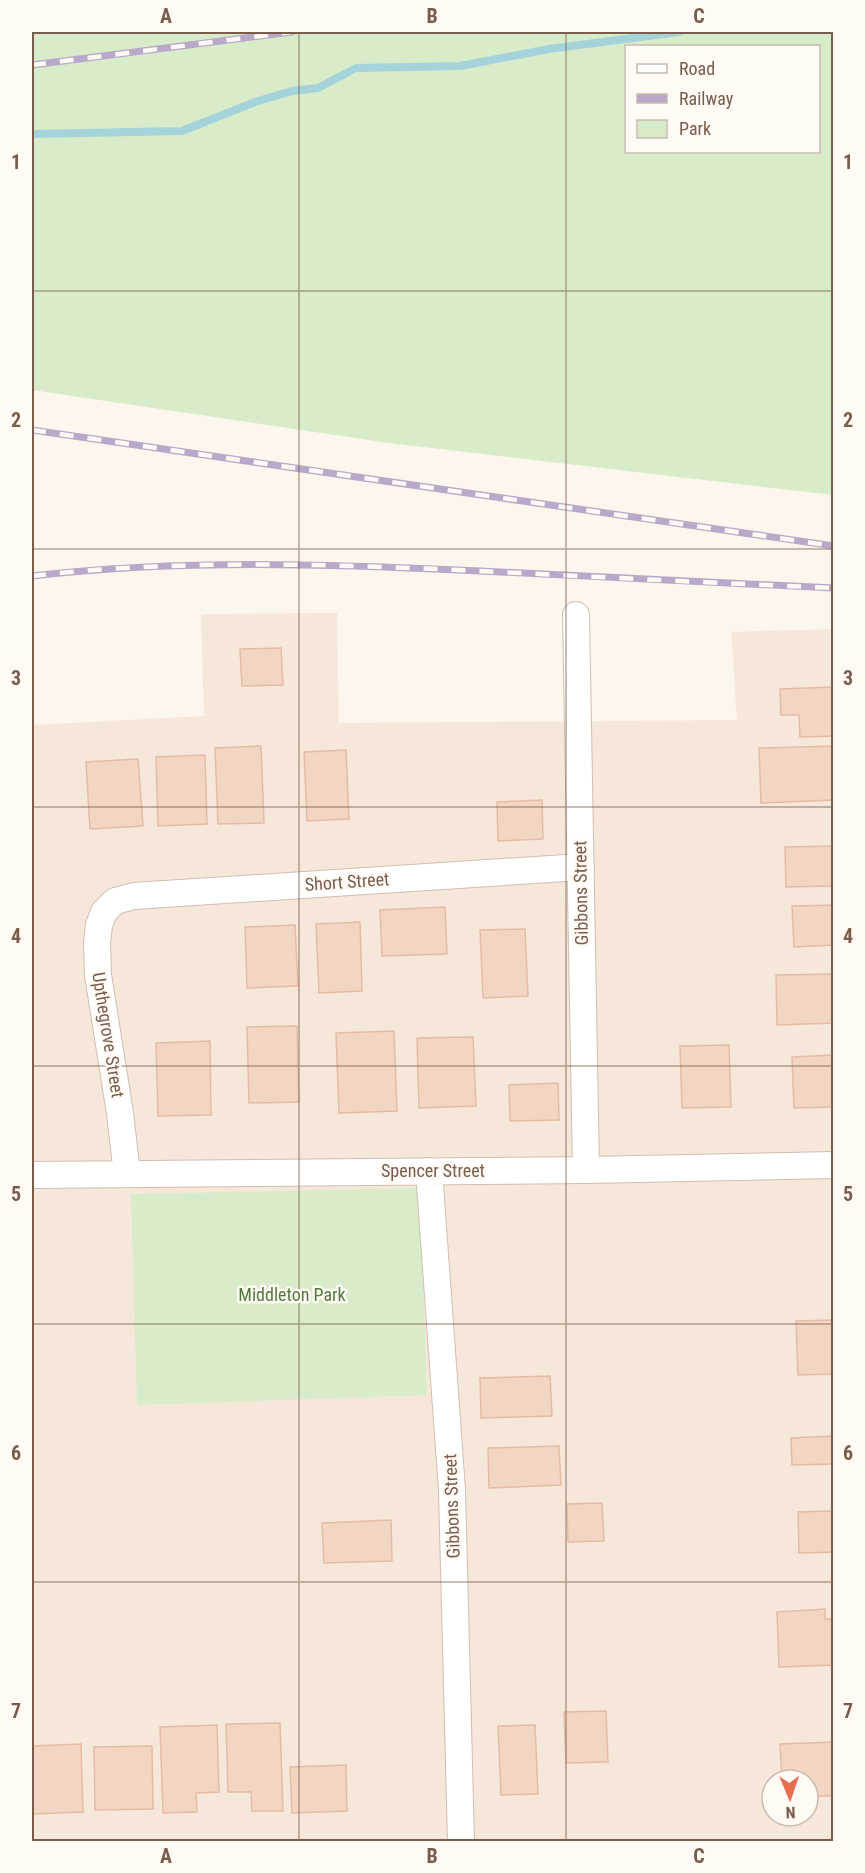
<svg xmlns="http://www.w3.org/2000/svg" width="865" height="1873" font-family="'Roboto Condensed',sans-serif">
<style>
.residential{fill:#f5e8da;fill-rule:evenodd}
.green{fill:#d8ecc9;fill-rule:evenodd}
.lines{fill:none;stroke-linecap:round;stroke-linejoin:round}
.stream{stroke:#a5d3da;stroke-width:8}
.building{fill:#f3d5c3;stroke:#e6bba3;stroke-width:1.5}
.street-casing{stroke:#d1beb0;stroke-width:28}
.street{stroke:#fff;stroke-width:26}
.rail-casing{stroke:#b9a8c9;stroke-width:7}
.rail{stroke:#fffaf3;stroke-width:4.5;stroke-dasharray:14;stroke-linecap:butt}
.grid{fill:none;stroke:#7a5c4d;stroke-width:1.5;stroke-opacity:0.55}
.labels{text-anchor:middle;stroke-width:5;stroke-linejoin:round;paint-order:stroke}
.street-label{font-size:18px;fill:#7a5c4d;stroke:#fffaf3}
.park-label{font-size:18px;fill:#537a41;stroke:#fffaf3}
.neatline{fill:none;stroke:#7a5c4d;stroke-width:2}
.grid-label{font-size:20px;text-anchor:middle;font-weight:bold;fill:#7a5c4d}
</style>
<rect width="100%" height="100%" fill="#fdf6ec"/>
<path class="residential" d="M337 613 339 723 737 720 731 632 833 629V1841L32 1842V725L204 716 201 614ZM772 1780H808V1816H772Z"/>
<path class="green" d="M32 32H833V495L389 443 32 390ZM626 46H818V152H626Z
M420 1188 427 1395 137 1405 131 1194Z"/>
<g class="lines">
<path class="stream" d="M32 134 182 131 255 102 292 91 318 88 356 68 460 66 549 49 679 32"/>
</g>
<path class="building" d="M281 648 283 685 242 686 240 649Z
M834 687V736L800 737 799 715H781L780 689Z
M261 746 264 823 218 824 215 748Z
M834 746V800L761 803 759 748Z
M346 750 349 819 307 821 304 752Z
M205 755 207 824 158 826 156 757Z
M138 759 143 826 90 829 86 762Z
M542 800 543 839 498 841 497 802Z
M834 846V886L786 887 785 847Z
M834 905V945L794 947 792 906Z
M445 907 447 954 382 956 380 910Z
M360 922 362 991 319 993 316 924Z
M295 925 298 986 247 988 245 927Z
M525 929 528 996 483 998 480 930Z
M834 974V1023L777 1025 776 975Z
M297 1026 299 1102 249 1103 247 1027Z
M394 1031 397 1111 339 1113 336 1033Z
M473 1037 476 1106 419 1108 417 1038Z
M210 1041 211 1115 158 1116 156 1043Z
M729 1045 731 1107 682 1108 680 1046Z
M834 1055V1107L794 1108 792 1057Z
M558 1083 559 1120 510 1121 509 1085Z
M834 1320V1374L798 1375 796 1321Z
M550 1376 552 1416 481 1418 480 1378Z
M834 1436V1464L792 1465 791 1438Z
M559 1446 561 1485 489 1488 488 1448Z
M602 1503 604 1541 568 1542 567 1504Z
M834 1511V1552L799 1553 798 1512Z
M391 1520 392 1561 324 1563 322 1523Z
M825 1609V1619H834V1665L779 1667 777 1612Z
M606 1711 608 1762 566 1763 564 1712Z
M280 1723 283 1811H252L251 1792H228L226 1724Z
M217 1725 219 1792 196 1793 197 1812 163 1813 160 1727Z
M535 1725 538 1794 501 1795 498 1726Z
M834 1742V1796H808V1780H782L780 1744Z
M81 1744 83 1812 32 1814V1746Z
M152 1746 153 1809 95 1810 94 1747Z
M346 1765 347 1811 292 1813 290 1767Z"/>
<g class="lines">
<defs>
<path id="street" d="M576 615 586 1170
M429 1171 452 1490 461 1842
M127 1174 120 1113 98 975 97 943 99 925 104 912 115 901 134 896 581 867
M32 1175 586 1170 834 1165"/>
</defs>
<use href="#street" class="street-casing"/>
<use href="#street" class="street"/>
<defs>
<path id="rail" d="M32 65 292 32
M32 430 834 546
M32 576C180 559 331 564 480 571 598 577 716 583 834 588"/>
</defs>
<use href="#rail" class="rail-casing"/>
<use href="#rail" class="rail"/>
</g>
<path class="grid" d="M299 32V1842M566 32V1842M32 291H834M32 549H834M32 807H834M32 1066H834M32 1324H834M32 1582H834"/>
<g class="labels">
<g class="street-label">
<text transform="translate(347 882) rotate(-4)" y="6">Short Street</text>
<text transform="translate(581 893) rotate(-91)" y="6">Gibbons Street</text>
<text transform="translate(108 1035) rotate(81)" y="6">Upthegrove Street</text>
<text x="433" y="1177">Spencer Street</text>
<text transform="translate(452 1506) rotate(-92)" y="6">Gibbons Street</text>
</g>
<g class="park-label">
<text x="292" y="1301">Middleton Park</text>
</g>
</g>
<rect width="865" height="1873" fill="none" stroke="#fffaf3" stroke-width="66"/>
<rect x="625" y="45" width="195" height="108" fill="#fffaf3" stroke="#cabbb1" stroke-width="1.5"/>
<rect x="637" y="64" width="30" height="9" fill="#ffffff" stroke="#cabbb1" stroke-width="1.5"/>
<text x="679" y="75" font-size="18" fill="#7a5c4d">Road</text>
<rect x="637" y="94" width="30" height="9" fill="#b9a8c9" stroke="#cabbb1" stroke-width="1.5"/>
<text x="679" y="105" font-size="18" fill="#7a5c4d">Railway</text>
<rect x="637" y="120" width="30" height="18" fill="#d8ecc9" stroke="#cabbb1" stroke-width="1.5"/>
<text x="679" y="135" font-size="18" fill="#7a5c4d">Park</text>
<g transform="translate(790 1798) rotate(178)"><circle r="28" fill="#fffaf3" stroke="#cabbb1" stroke-width="1.5"/>
<path d="M0-4.5L10 22L0 15L-10 22Z" fill="#e76f51"/>
<text y="-9" font-size="16" font-weight="bold" text-anchor="middle" fill="#7a5c4d">N</text>
</g>
<rect x="33" y="33" width="799" height="1807" class="neatline"/>
<g class="grid-label">
<text x="166" y="23">A</text>
<text x="432" y="23">B</text>
<text x="699" y="23">C</text>
<text x="16" y="169">1</text>
<text x="848" y="169">1</text>
<text x="16" y="427">2</text>
<text x="848" y="427">2</text>
<text x="16" y="685">3</text>
<text x="848" y="685">3</text>
<text x="16" y="943">4</text>
<text x="848" y="943">4</text>
<text x="16" y="1201">5</text>
<text x="848" y="1201">5</text>
<text x="16" y="1460">6</text>
<text x="848" y="1460">6</text>
<text x="16" y="1718">7</text>
<text x="848" y="1718">7</text>
<text x="166" y="1863">A</text>
<text x="432" y="1863">B</text>
<text x="699" y="1863">C</text>
</g>
</svg>
